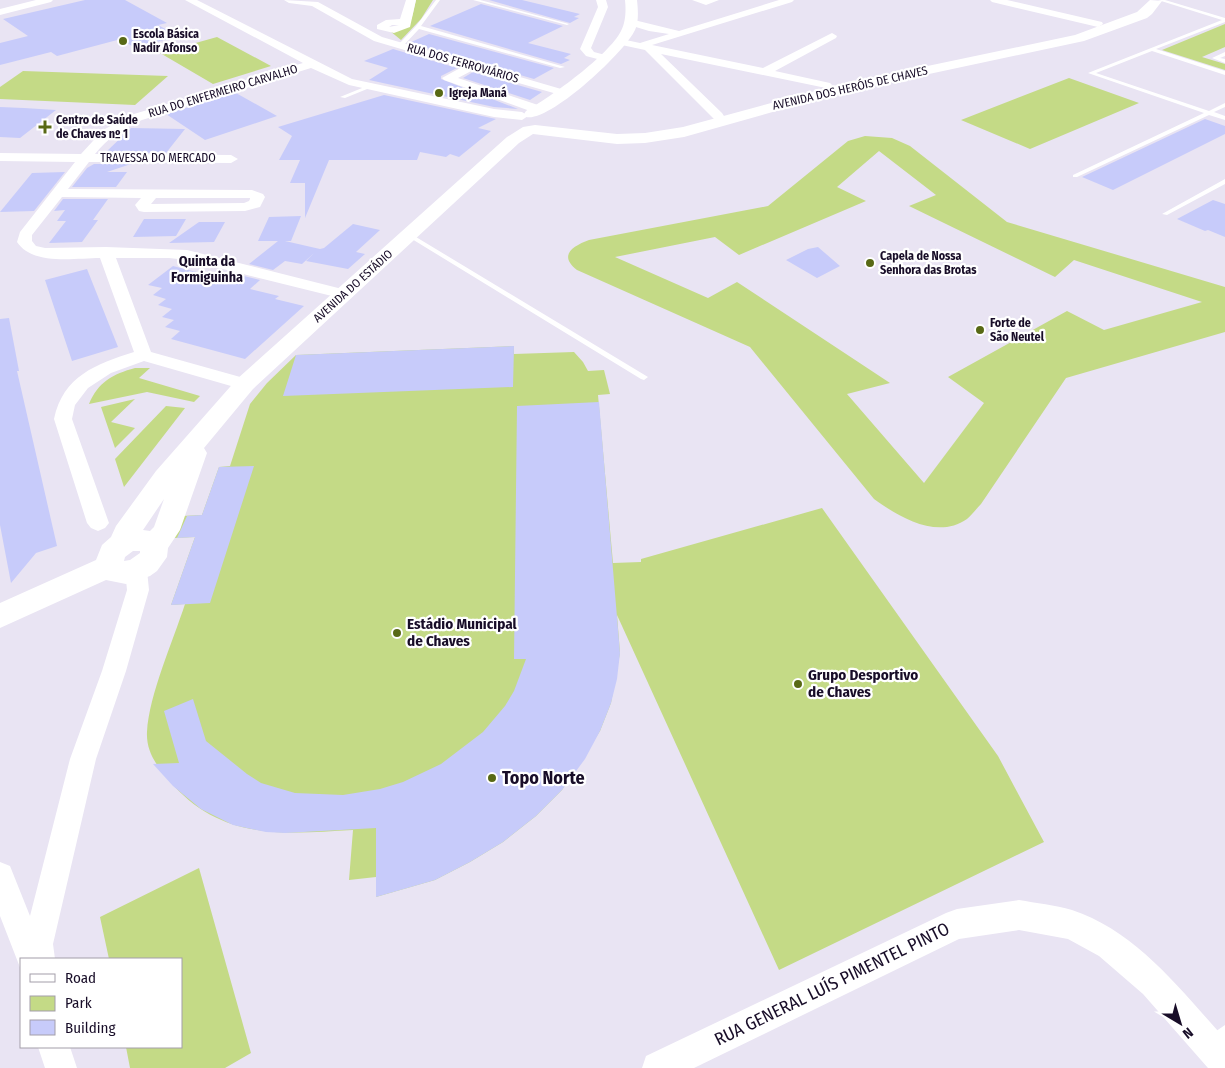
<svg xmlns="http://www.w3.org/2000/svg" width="1225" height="1068" font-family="'Fira Sans Condensed',sans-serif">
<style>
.green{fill:#c4da86;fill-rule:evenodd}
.building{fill:#c7cbfa}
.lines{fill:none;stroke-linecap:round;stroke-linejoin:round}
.lane{fill:#fff;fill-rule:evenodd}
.street{fill:#fff;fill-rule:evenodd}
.secondary{fill:#fff;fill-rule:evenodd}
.poi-dot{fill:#586915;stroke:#fff;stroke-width:2}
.labels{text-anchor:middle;stroke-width:4.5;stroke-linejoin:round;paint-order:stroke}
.far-poi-label{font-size:12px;font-weight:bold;fill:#180d28;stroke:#fff;text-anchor:start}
.far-street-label{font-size:12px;fill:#180d28;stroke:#fff}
.far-neighbourhood-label{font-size:14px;font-weight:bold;fill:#180d28;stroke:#fff}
.poi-label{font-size:15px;font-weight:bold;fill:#180d28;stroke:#fff;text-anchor:start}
.near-poi-label{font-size:18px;font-weight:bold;fill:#180d28;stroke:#fff;text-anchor:start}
.near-street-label{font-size:18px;fill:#180d28;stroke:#fff}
</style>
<rect width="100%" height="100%" fill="#e9e4f3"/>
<path class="green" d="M416 0H433L421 19 401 40 390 31C413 29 411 20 416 0Z
M1225 24V47L1202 57 1225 64V70L1162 50Z
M217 37 271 66 213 84 160 53Z
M23 71 168 76 135 105 0 99V87Z
M1069 78 1139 103 1030 149 961 120Z
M865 136 892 138 910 146 1007 222 1225 287V332L1066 378 981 504C976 509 972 515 967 519 937 540 899 517 874 499L750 347 577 270C558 255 573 246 589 240L768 206 848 141ZM879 151 936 195 909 206 1055 277 1074 260 1202 302 1104 330 1067 311 948 377 984 403 924 483 847 394 890 383 737 282 708 298 615 257 715 237 739 255 866 201 837 187Z
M514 346V354L574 352 583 362 588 371 604 370 610 394 598 395 613 563 641 562V559L822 508 998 756 1044 842 779 970 617 615 620 653 611 703 600 731 562 790 536 816 503 842 470 862 435 880 376 897V877L349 880 353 830C282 834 219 841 168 779 156 765 146 751 147 732 149 695 173 641 185 604L171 605 195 537 173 538 182 516 202 515 219 467 230 466 250 404 267 383 296 355Z
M135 368H150L139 378 200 396 194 402 147 392 89 404C98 382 113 374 135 368Z
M135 399 111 422 135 428 115 448 101 407Z
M166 406 185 408 124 487 115 459Z
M199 868 251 1053 225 1068H130L126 1047H181V959H109L100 917Z"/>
<path class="building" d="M85 0H125L167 23 158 25 178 36 135 48 121 39 57 56 51 52 0 65V43L28 36 3 19Z
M489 0H522L580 14 574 17 579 18 570 23Z
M481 4 563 26 528 43 571 54 564 58 570 60 561 64 430 26Z
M429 34 554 68 534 79 409 43Z
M393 49 457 68 441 76V79L518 109 494 107 369 80 388 68 364 61Z
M473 72 521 86 542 92 530 100 463 78Z
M236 93 277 116 205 140 166 114Z
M384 95 496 119 478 128 491 131 459 157 450 154 446 157 420 152 417 160H329L305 218V183H290L300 160H279L292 136 278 127Z
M0 107 24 108 56 110 20 138 0 137Z
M1205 119 1225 126V134L1113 190 1082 177Z
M131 128 185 129 166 153 106 152Z
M94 164H131L107 172H127L116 187H72L87 168Z
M65 172 34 211 0 212 32 173Z
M63 199H108L93 220H98L82 242 49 243 66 221H57L65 210 54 211Z
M1213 200 1225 204V237L1208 230 1205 231 1177 219Z
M301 216 291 241H285L320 249 324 248 353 224 380 230 356 252 365 254 348 269 306 261 314 253 302 264 285 261 273 270 249 264 278 241H258L269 217Z
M144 219H186L176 236 133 237Z
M199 222H225L214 242 169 243Z
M818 247 840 266 817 278 786 260 808 249Z
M173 266 228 280 236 274 260 280 250 289 279 296 275 299 304 306 245 359 171 339 180 331 165 327 174 320 162 317 172 309 158 305 166 299 153 295 162 288 148 285Z
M87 269 118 347 72 361 45 280Z
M9 318 19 371H17L57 546 36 553 11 583 0 525V319Z
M514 346 513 387 283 396 296 355Z
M599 402 620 653 617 679 611 703 600 731 585 759 562 790 536 816 503 842 470 862 435 880 376 897V828L285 833 266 832 233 825 201 809 173 786 153 764 179 763 164 711 193 699 206 741 247 774 261 783 295 793 343 795 380 789 403 782 441 764 483 732 505 706 514 691 526 659H514L517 406Z
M254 466 210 603 171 605 195 537 177 538 187 516 202 515 219 467Z"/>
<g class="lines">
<path class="lane" d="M436 0H440L421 26 565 67 560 68 419 29 403 46H399V44L416 26Z
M473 0H480L569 24 567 25Z
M1158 0H1165L1225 18V22L1156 49 1225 71V75L1152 51 1096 73 1209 111 1225 103V107L1214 112 1225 116V120L1209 115 1077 177H1073V175L1204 113 1088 73 1222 20Z
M1225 52V56L1220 58 1225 59V63L1212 58Z
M367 86 372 87 345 98 340 97Z
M1225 179V184L1167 215 1162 214Z
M407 234H411L648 377 644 380 641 379 407 236Z
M1225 1025V1042L1211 1051 1206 1048 1203 1043 1206 1038Z"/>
<path class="street" d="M36 0H53L51 2 0 15V9Z
M185 0H197L352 79 494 109 522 112 528 116 522 120 494 117 349 85 311 68 142 120C123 128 108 138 95 154L231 155 238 159 231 163 89 162 68 189 252 190 263 194 265 197 260 207 245 211 144 212 139 211 135 205 141 198 62 197 32 235V241L36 246 45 248 106 247 187 250 350 291 352 294 350 297 344 299 187 260 169 258H116L151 352 251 380 254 384 251 388 245 390 144 361 111 373 88 388 75 405 72 419 109 523 105 528 98 531 91 528 87 523 54 419C63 376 96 364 134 352L100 258C75 258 33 266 17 242L20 232 75 162 0 161V153L81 154 103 130 134 114 303 63ZM156 198H250V199L249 201 244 203 151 204Z
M284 0 318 2 382 37 568 91 570 93 564 96 473 70 458 78 538 105 540 108 534 112 530 111 444 80 442 78 462 67 374 41 312 6 289 3Z
M406 0H416L410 27 394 33 377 29V25L386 20 400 19ZM392 25H399L389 27Z
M596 0H606L608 7 591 48 594 52 609 56 610 58 605 61 586 56 580 49 598 7Z
M692 0H719L706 5Z
M779 0H794L792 2 652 45 763 68 832 33 837 36 836 38 775 71 830 83 832 85 830 87 826 88 661 54 722 113 724 116 718 120 714 119 645 50 617 44 616 42 621 39 640 43 669 34 649 31 626 24V20L630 19 679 31Z
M990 0H1007L1102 22 1103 24 1098 27 992 2Z
M136 562 144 564 147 570 149 590 126 671 96 759 53 944 55 959H21V970L0 916V862L10 866 30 916 70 759 102 671 127 590 125 570 128 564Z
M1019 900C1036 903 1055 905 1072 910 1136 931 1181 990 1225 1039V1068H1208L1143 994 1099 956 1068 939 1019 930 959 939 694 1068H642L646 1056 946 913 957 909Z
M38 1047H70L77 1068H45Z"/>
<path class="secondary" d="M625 0H637C638 9 639 22 635 30 625 52 549 123 526 117L524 114 526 111C551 97 609 55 621 31 626 22 626 9 625 0Z
M1150 0 1162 1 1152 14 1147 18 1084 41 840 93 684 137 645 143 617 144 533 134 519 143 253 389 204 448 207 453 180 530 168 548 167 557 157 571 150 576 126 584 106 580 0 628V603L96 560 102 545 111 537 116 526 156 471 237 379 507 137 523 127 535 125 617 134 645 133 683 127 837 85 1075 35 1137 12ZM164 499 154 527 150 531 143 530ZM133 551H140V553L130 560 124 561 125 557Z"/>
</g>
<g class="poi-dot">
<circle cx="123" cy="41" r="5"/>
<circle cx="439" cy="93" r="5"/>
<path d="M42.5 119.5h5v5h5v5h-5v5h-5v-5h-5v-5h5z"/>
<circle cx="870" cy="263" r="5"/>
<circle cx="980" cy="330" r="5"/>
<circle cx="397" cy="633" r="5"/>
<circle cx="798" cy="684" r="5"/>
<circle cx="492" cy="778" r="5"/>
</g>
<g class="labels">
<g class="far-poi-label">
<text x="133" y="38">Escola Básica<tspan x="133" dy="14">Nadir Afonso</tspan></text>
<text x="449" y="97">Igreja Maná</text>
<text x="56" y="124">Centro de Saúde<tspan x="56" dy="14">de Chaves nº 1</tspan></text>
<text x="880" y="260">Capela de Nossa<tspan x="880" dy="14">Senhora das Brotas</tspan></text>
<text x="990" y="327">Forte de<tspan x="990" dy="14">São Neutel</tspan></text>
</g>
<g class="far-street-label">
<text transform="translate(463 63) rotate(16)" y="4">RUA DOS FERROVIÁRIOS</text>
<text transform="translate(850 88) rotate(-13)" y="4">AVENIDA DOS HERÓIS DE CHAVES</text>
<text transform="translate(223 91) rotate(-17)" y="4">RUA DO ENFERMEIRO CARVALHO</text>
<text x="158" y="162">TRAVESSA DO MERCADO</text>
<text transform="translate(353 286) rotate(-42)" y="4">AVENIDA DO ESTÁDIO</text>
</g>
<g class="far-neighbourhood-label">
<text x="207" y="266">Quinta da<tspan x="207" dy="16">Formiguinha</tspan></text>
</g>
<g class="poi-label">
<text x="407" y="629">Estádio Municipal<tspan x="407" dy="17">de Chaves</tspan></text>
<text x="808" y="680">Grupo Desportivo<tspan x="808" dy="17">de Chaves</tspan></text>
</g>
<g class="near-poi-label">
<text x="502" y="784">Topo Norte</text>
</g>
<g class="near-street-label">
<text transform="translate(832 984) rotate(-26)" y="6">RUA GENERAL LUÍS PIMENTEL PINTO</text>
</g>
</g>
<rect x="20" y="958" width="162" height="90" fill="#ffffff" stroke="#a39ea9"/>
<rect x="30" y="974" width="25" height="8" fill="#ffffff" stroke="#a39ea9"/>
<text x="65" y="983" font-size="15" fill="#180d28">Road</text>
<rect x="30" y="996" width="25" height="15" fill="#c4da86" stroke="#a39ea9"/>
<text x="65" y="1008" font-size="15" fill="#180d28">Park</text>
<rect x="30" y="1020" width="25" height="15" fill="#c7cbfa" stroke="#a39ea9"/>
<text x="65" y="1033" font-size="15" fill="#180d28">Building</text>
<g transform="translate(1180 1023) rotate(142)" stroke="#ffffff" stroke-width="4" paint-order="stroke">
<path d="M0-4L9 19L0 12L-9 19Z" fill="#180d28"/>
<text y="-8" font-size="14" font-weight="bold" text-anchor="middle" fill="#180d28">N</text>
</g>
</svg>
